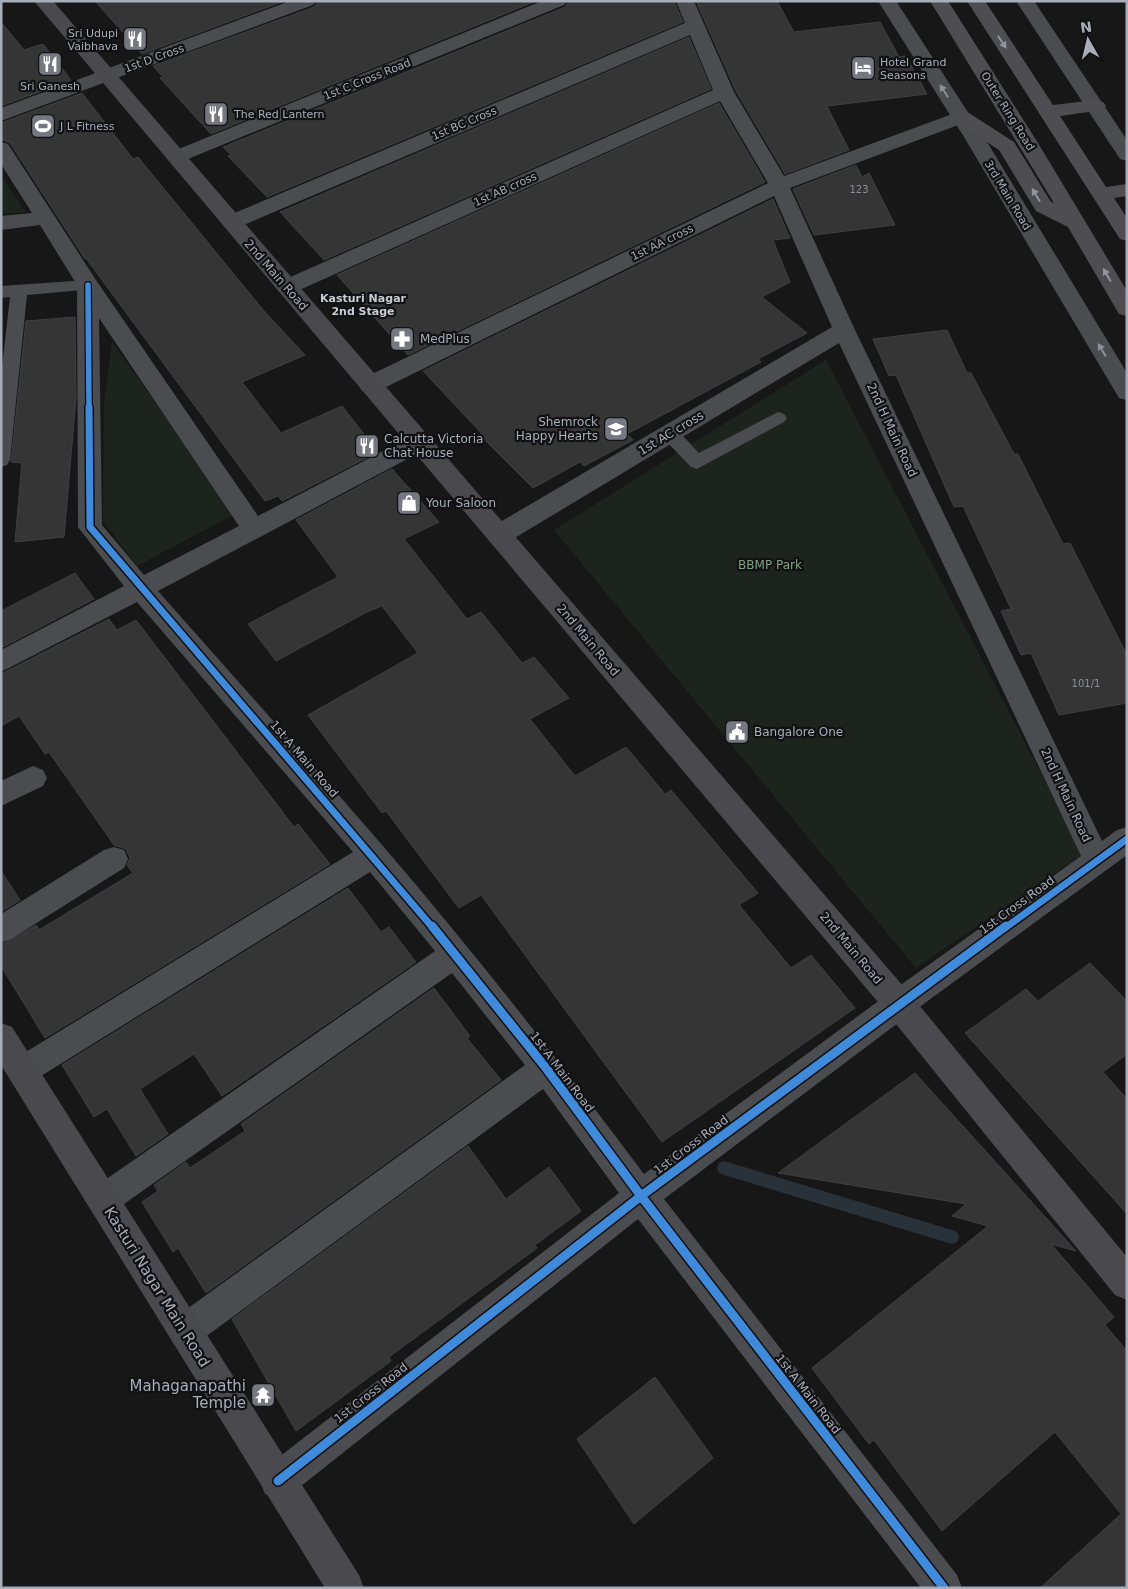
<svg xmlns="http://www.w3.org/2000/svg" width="1128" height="1589" font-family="'DejaVu Sans',sans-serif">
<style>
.green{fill:#1d241e}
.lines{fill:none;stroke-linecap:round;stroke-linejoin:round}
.stream{fill:#2a3239;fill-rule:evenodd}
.building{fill:#353536;stroke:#3f4043}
.service{fill:#4b4c50;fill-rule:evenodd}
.minor{fill:#4b4c50;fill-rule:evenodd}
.tertiary{fill:#4b4c50;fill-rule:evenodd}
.secondary{fill:#4a4a4e;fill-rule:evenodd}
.trunk{fill:#4e4e52;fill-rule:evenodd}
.cycleway-far2-casing{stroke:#111113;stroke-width:8}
.cycleway-far1-casing{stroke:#111113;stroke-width:10}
.cycleway-casing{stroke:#111113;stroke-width:12}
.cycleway-far2{stroke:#408adc;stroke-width:5.5}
.cycleway-far1{stroke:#408adc;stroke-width:7}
.cycleway{stroke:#408adc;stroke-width:9}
.oneway{fill:#92959e}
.oneway2{fill:#8c9099}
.labels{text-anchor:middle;stroke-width:4.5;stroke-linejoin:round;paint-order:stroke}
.number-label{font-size:10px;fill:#8b8f98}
.far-poi-label{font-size:11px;fill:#a8adb8;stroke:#111113;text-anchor:start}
.far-street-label{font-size:11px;fill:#a8adb8;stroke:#111113}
.far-neighbourhood-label{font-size:11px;font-weight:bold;fill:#c9ccd4;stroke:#111113}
.street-label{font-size:12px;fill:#a8adb8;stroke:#111113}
.poi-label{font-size:12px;fill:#a8adb8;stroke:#111113;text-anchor:start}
.park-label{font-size:12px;fill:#7fa381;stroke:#111113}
.near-street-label{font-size:15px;fill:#a8adb8;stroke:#111113}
.near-poi-label{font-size:15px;fill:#a8adb8;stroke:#111113;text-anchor:end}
</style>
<rect width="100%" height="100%" fill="#171717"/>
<path class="green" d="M1 176 26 212 1 214Z
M112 342 235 514 137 566 103 521 104 403Z
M826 360 1083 854 916 968 554 530Z"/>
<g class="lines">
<path class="stream" d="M724 1161 952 1230 957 1232 959 1237 957 1242 952 1244 724 1175 719 1173 717 1168 719 1163Z"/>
</g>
<path class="building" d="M95 1H284L142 54Z
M318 1H536L211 134 160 78 163 77 153 66 314 7Z
M569 1H674L683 22 267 197 228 156 231 155 223 147 565 7Z
M696 1H777L794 32 880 22 899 57 906 56 927 94 827 106 849 150 785 174 736 91Z
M1 22 24 50 43 44 71 80 1 106Z
M689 37 711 89 324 260 280 212Z
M82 93 133 159 138 157 264 311 305 355 242 382 281 433 342 406 378 452 282 501 278 496 265 501 85 257V259L10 143 1 139V123Z
M719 103 765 182 408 355 337 275Z
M856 165 862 177 869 173 895 225 814 235 793 189Z
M773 199 790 238 773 240 790 282 762 297 807 333 758 359 761 362 627 434 633 440 584 466 580 462 533 488 483 438 485 437 423 371Z
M75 317 76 398 64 537 15 542 22 463 11 462 26 321Z
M947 330 967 373H971L1014 454H1018L1063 544 1070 543 1127 655V703L1059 715 1031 653 1021 655 1001 611 1011 609 963 506 954 507 896 375 889 376 873 339Z
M392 469 439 522 404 539 467 619 481 612 522 663 534 657 569 698 530 719 575 776 626 747 665 794 671 790 758 893 739 905 791 968 811 955 855 1008 662 1142 481 895 459 908 386 811 382 813 308 715 418 653 382 606 367 612 276 661 248 624 338 577 296 520Z
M75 573 94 599 1 648V611Z
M109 619 117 630 136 620 294 827 298 824 330 864 45 1038 1 966V945L36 925 39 930 133 873 127 865 130 858 126 849 114 845 49 752 45 754 19 716 1 726V674Z
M1 871 20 900 1 912Z
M348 888 381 932 389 927 416 962 222 1096 194 1054 140 1089 168 1134 136 1156 107 1109 94 1117 62 1065Z
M1090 963 1127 1001V1054L1103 1072 1127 1099V1214L965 1033 1026 989 1038 1001Z
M434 988 470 1036 467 1038 501 1080 206 1293 178 1248 173 1252 142 1202 158 1191 154 1185 186 1162 190 1168 245 1131 241 1124Z
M915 1073 1076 1251 1051 1244 1114 1317 1105 1325 1127 1351V1588H1040L1121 1514 1055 1432 942 1531 874 1440 869 1444 812 1368 988 1226 952 1216 966 1204 778 1173Z
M468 1146 506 1199 549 1167 581 1211 535 1245 537 1248 389 1357 391 1361 296 1431 232 1319Z
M655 1377 713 1458 634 1524 577 1439Z"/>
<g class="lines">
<path class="service" d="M88 280 94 281 96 285 94 289 27 295 10 460 7 465 1 467V376L10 297 1 298V286Z
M778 412 784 414 787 418 784 422 697 469 691 467 659 434 662 429C677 425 689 443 699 453Z"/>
<path class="minor" d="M290 1H316L313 5 1 121V108Z
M542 1H567L564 5 183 161 176 163 169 161 166 157 169 153Z
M676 1H694L734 92 784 176 955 113H969L972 117 969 121 790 188 855 330 1102 841 1117 830 1127 827V855L910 1014 664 1199 957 1575 962 1588H921L638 1219 291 1494 278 1499 265 1494 260 1481 265 1468 619 1193 543 1089 197 1343 185 1348 173 1343 168 1331 173 1319 525 1065 452 973 114 1211 103 1216 92 1211 87 1200 92 1189 435 951 370 872 33 1081 22 1086 11 1081 7 1071 11 1061 353 852 137 602 1 672V650L124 586 78 527 77 285 40 225 1 230V216L32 213 1 164V142L8 144 96 280 258 516 412 436 420 434 428 436 432 442 428 448 158 591C233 676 309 760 383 846 474 952 560 1062 644 1174L888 994 1081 856 839 343 508 542 499 544 490 542 487 535 490 528 832 327 774 196 378 391 370 393 362 391 359 385 362 379 768 183 720 101 295 292 287 294 279 292 276 287 279 282 713 90 690 35 239 227 232 229 225 227 222 222 225 217 685 23ZM99 318 239 526 144 575 102 525Z
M33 766 43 770 47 778 43 786 1 806V781Z
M114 847 124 850 128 859 124 868 11 939 1 943V914L104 850Z"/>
<path class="tertiary" d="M878 1H896L984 137 1127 373V400L1119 398 964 137Z
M1016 1H1034L1127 140V161L1120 159Z"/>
<path class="secondary" d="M34 1H53L910 994 1127 1257V1300L1115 1295 888 1014Z
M1 1023 12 1027 359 1575 364 1588H325L1 1065Z"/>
<path class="trunk" d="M930 1H948L1038 143 1127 291V316L1119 314 1068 227 1036 211 999 150 955 121 952 117 955 113H969L1014 142 1051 202 1054 203Z
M967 1H985L1053 105 1096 100 1103 102 1106 106 1103 110 1060 116 1106 187 1127 184V196L1114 198 1127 218V241L1120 239Z"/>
<defs>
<path id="cycleway-far2" d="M88 285 89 408"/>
<path id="cycleway-far1" d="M89 407 90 527 433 928
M1005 928 1127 839"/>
<path id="cycleway" d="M432 926 546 1068 641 1196 944 1588
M278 1481 641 1196 1006 926"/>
</defs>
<use href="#cycleway-far2" class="cycleway-far2-casing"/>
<use href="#cycleway-far1" class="cycleway-far1-casing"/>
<use href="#cycleway" class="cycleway-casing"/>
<use href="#cycleway-far2" class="cycleway-far2"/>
<use href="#cycleway-far1" class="cycleway-far1"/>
<use href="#cycleway" class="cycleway"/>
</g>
<defs><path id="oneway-solid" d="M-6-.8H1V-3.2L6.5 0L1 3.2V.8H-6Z" transform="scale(1.25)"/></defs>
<g class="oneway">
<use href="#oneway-solid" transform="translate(1002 42) rotate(57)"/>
<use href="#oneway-solid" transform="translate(1036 195) rotate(-121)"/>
<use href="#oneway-solid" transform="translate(1107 275) rotate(-120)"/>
</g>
<g class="oneway2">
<use href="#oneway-solid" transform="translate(944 91) rotate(-123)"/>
<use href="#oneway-solid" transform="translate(1102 350) rotate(-121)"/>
</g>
<defs>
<symbol id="restaurant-square" viewBox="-11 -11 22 22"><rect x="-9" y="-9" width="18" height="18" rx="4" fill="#757880" stroke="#111113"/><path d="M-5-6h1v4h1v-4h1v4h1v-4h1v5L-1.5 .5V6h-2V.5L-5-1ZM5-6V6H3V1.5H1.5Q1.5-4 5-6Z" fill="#fff"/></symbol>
<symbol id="hotel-square" viewBox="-11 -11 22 22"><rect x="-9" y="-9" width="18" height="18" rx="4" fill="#757880" stroke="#111113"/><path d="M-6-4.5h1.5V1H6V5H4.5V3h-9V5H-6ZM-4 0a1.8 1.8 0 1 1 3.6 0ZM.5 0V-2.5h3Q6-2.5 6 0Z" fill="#fff"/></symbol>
<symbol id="stadium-square" viewBox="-11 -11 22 22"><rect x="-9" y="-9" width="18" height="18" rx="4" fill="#757880" stroke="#111113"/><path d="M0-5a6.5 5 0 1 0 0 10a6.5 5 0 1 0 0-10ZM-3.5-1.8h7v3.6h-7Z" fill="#fff"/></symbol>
<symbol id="pharmacy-square" viewBox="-11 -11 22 22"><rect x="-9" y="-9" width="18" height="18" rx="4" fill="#757880" stroke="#111113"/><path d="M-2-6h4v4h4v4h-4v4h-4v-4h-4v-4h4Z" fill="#fff"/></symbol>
<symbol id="school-square" viewBox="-11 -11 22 22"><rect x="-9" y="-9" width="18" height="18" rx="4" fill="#757880" stroke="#111113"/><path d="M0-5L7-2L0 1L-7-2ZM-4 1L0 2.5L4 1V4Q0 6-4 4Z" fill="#fff"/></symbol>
<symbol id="shop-square" viewBox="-11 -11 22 22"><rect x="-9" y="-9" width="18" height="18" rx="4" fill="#757880" stroke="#111113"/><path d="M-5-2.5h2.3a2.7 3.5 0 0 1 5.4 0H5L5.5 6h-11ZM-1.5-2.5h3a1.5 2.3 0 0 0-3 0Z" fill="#fff"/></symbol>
<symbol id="civic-square" viewBox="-11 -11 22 22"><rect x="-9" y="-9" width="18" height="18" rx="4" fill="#757880" stroke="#111113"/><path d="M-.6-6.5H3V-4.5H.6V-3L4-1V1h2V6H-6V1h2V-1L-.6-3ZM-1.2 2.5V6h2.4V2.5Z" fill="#fff"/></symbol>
<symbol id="temple-square" viewBox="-11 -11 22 22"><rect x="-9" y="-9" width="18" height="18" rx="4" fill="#757880" stroke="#111113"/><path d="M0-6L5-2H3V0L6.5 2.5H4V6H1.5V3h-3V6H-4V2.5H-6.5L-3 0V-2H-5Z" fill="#fff"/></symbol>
</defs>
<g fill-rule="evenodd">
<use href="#restaurant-square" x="121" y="25" width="28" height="28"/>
<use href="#restaurant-square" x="36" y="50" width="28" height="28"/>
<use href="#hotel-square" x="849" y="54" width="28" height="28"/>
<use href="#restaurant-square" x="202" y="100" width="28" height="28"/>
<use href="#stadium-square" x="29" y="112" width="28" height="28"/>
<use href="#pharmacy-square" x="388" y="325" width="28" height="28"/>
<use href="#school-square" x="602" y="415" width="28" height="28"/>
<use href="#restaurant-square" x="353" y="432" width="28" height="28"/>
<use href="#shop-square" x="395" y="489" width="28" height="28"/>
<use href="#civic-square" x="723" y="718" width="28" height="28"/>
<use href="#temple-square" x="249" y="1381" width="28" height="28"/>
</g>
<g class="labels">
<g class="number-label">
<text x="859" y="193">123</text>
<text x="1086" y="687">101/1</text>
</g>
<g class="far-poi-label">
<text x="118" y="37" text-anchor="end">Sri Udupi<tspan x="118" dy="13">Vaibhava</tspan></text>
<text x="880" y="66">Hotel Grand<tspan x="880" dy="13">Seasons</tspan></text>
<text x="50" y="90" text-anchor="middle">Sri Ganesh</text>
<text x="234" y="118">The Red Lantern</text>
<text x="60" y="130">J L Fitness</text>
</g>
<g class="far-street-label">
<text transform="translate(154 58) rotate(-20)" y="4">1st D Cross</text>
<text transform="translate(367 79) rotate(-22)" y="4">1st C Cross Road</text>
<text transform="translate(1008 111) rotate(58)" y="4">Outer Ring Road</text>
<text transform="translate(464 123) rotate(-23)" y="4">1st BC Cross</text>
<text transform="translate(505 189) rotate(-24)" y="4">1st AB cross</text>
<text transform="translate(1008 195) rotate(59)" y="4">3rd Main Road</text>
<text transform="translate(662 242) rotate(-26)" y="4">1st AA cross</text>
</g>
<g class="far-neighbourhood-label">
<text x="363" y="302">Kasturi Nagar<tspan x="363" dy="13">2nd Stage</tspan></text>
</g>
<g class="street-label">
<text transform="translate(276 275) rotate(49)" y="4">2nd Main Road</text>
<text transform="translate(892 430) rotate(65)" y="4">2nd H Main Road</text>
<text transform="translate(671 433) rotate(-31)" y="4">1st AC cross</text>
<text transform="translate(588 640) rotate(50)" y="4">2nd Main Road</text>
<text transform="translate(304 759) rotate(49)" y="4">1st A Main Road</text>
<text transform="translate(1066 795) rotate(65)" y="4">2nd H Main Road</text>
<text transform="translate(1017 905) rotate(-36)" y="4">1st Cross Road</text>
<text transform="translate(851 948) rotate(50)" y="4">2nd Main Road</text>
<text transform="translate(562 1072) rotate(53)" y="4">1st A Main Road</text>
<text transform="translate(691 1145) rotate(-37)" y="4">1st Cross Road</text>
<text transform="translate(371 1393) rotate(-38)" y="4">1st Cross Road</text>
<text transform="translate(808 1394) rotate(52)" y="4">1st A Main Road</text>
</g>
<g class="poi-label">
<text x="420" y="343">MedPlus</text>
<text x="598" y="426" text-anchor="end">Shemrock<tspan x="598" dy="14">Happy Hearts</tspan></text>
<text x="384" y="443">Calcutta Victoria<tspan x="384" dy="14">Chat House</tspan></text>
<text x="426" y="507">Your Saloon</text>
<text x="754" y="736">Bangalore One</text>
</g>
<g class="park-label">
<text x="770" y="569">BBMP Park</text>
</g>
<g class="near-street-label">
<text transform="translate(157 1287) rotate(58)" y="5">Kasturi Nagar Main Road</text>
</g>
<g class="near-poi-label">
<text x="246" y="1391">Mahaganapathi<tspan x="246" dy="17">Temple</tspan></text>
</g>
</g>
<rect width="1128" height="1589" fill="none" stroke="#a8adb8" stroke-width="5"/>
<g transform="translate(1088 40) rotate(352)" stroke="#111113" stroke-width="4" paint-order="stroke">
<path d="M0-4L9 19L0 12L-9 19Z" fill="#a8adb8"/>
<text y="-8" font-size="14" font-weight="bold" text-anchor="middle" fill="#a8adb8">N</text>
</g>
</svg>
